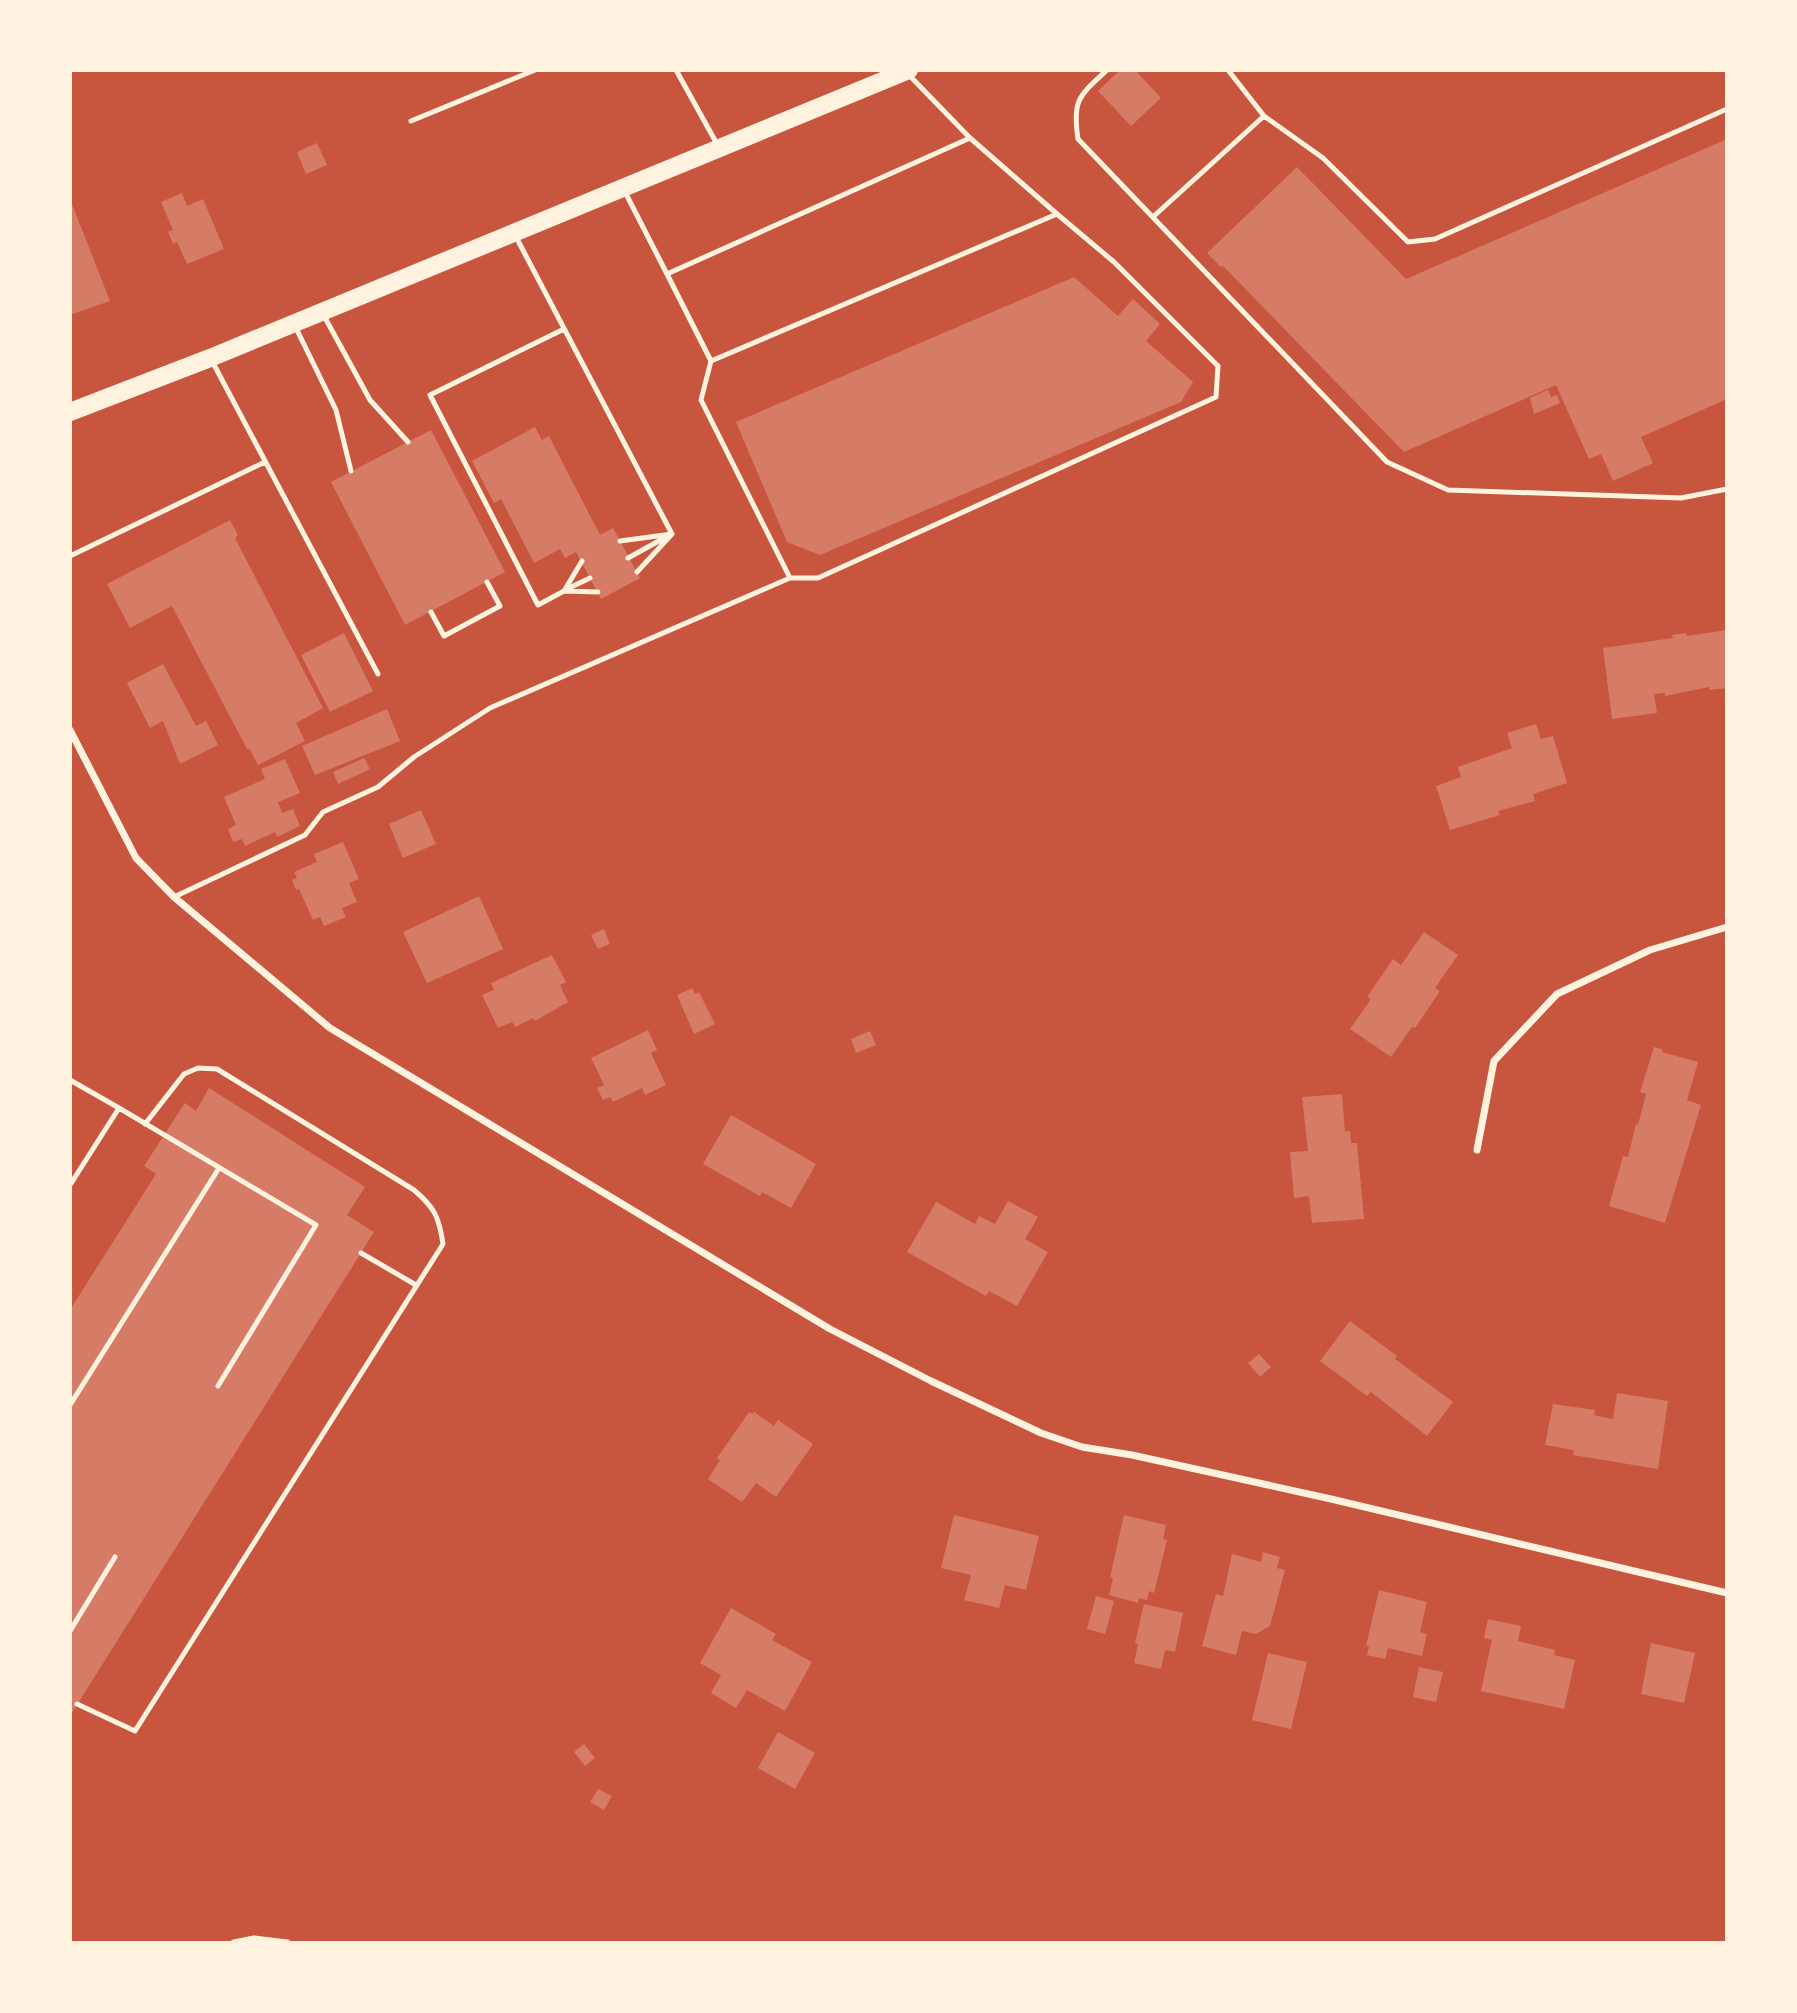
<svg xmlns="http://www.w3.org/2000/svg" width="1797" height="2013" font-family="'Asap Condensed',sans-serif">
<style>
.building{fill:#d67c66}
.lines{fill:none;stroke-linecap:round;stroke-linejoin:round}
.service{stroke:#fff3e0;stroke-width:5}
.minor{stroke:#fff3e0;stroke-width:7}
.primary{stroke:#fff3e0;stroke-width:18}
</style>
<rect width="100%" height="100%" fill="#c8553d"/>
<path class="building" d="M1120 70H1135L1161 98 1131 126 1098 91Z
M1727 139V399L1641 437 1653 463 1613 481 1601 454 1589 459 1556 385 1404 452 1223 266 1221 267 1207 253 1297 167 1406 279Z
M317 143 327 165 306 174 297 152Z
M182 193 187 206 203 199 224 249 187 264 177 242 173 244 168 232 173 230 161 202Z
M70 199 110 301 70 315Z
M1074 277 1118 316 1133 299 1160 324 1146 341 1193 382 1181 402 820 555 787 542 736 422Z
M1548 390 1551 397 1557 395 1560 403 1534 414 1530 398Z
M535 427 542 440 549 436 600 535 613 528 640 578 601 599 576 552 565 558 560 549 534 563 501 499 494 503 472 461Z
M431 430 505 572 405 625 331 482Z
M230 520 238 535 235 538 323 708 296 723 305 741 258 765 249 748 247 749 172 606 130 628 107 584Z
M1727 630V688L1709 690V687L1665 696V693L1654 694 1657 713 1612 719 1603 648 1673 638 1672 635 1686 633 1687 636Z
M344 633 373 691 330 712 301 655Z
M163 664 196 726 206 721 218 745 180 764 163 721 150 728 127 683Z
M387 709 400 741 315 775 302 746Z
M1536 724 1541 739 1553 736 1567 783 1533 794 1535 801 1498 811 1500 815 1450 830 1436 786 1461 777 1458 767 1512 748 1507 733Z
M364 758 370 769 338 784 333 772Z
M285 759 300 793 278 802 282 813 293 809 300 826 277 837 275 832 245 846 242 839 233 842 228 829 236 825 224 797 265 779 261 769Z
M421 810 436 844 403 858 389 824Z
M343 842 359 879 349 883 357 902 342 908 346 917 324 926 320 917 313 920 299 889 296 890 292 880 297 878 294 872 317 862 314 854Z
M479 896 503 949 427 983 403 932Z
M604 929 610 944 598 949 591 935Z
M1424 932 1458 955 1435 988 1440 991 1415 1028 1412 1027 1391 1057 1350 1029 1371 999 1367 997 1393 959 1401 965Z
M552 955 566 982 560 985 568 1002 535 1021 533 1018 515 1027 512 1022 498 1028 482 995 494 990 491 983Z
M692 988 695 994 699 992 715 1024 694 1034 677 995Z
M648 1030 657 1050 651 1053 666 1085 645 1095 642 1088 613 1102 610 1097 603 1100 597 1088 604 1085 591 1058Z
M870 1031 876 1045 856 1053 851 1039Z
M1654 1047 1662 1049V1052L1698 1062 1687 1100 1701 1105 1665 1223 1609 1206 1623 1156 1628 1157 1636 1124 1638 1125 1646 1094 1640 1092Z
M209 1088 365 1187 347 1215 374 1232 70 1716V1310L156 1174 144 1166 185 1103 196 1111Z
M1342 1094 1345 1132 1350 1131 1351 1143H1357L1364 1219 1312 1223 1309 1196 1294 1198 1290 1152 1308 1151 1302 1097Z
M731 1115 816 1164 791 1208 762 1192 760 1196 703 1164Z
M1008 1201 1038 1217 1025 1239 1048 1252 1017 1306 989 1291 986 1296 907 1252 936 1202 975 1224 979 1216 995 1224Z
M1350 1321 1397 1356 1395 1359 1453 1402 1427 1436 1371 1392 1367 1396 1320 1361Z
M1259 1354 1271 1367 1260 1377 1248 1363Z
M1617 1393 1668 1401 1658 1469 1573 1455 1574 1450 1545 1445 1553 1404 1595 1410 1594 1415 1613 1419Z
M749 1412 753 1414 754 1412 774 1426 778 1420 813 1444 776 1497 756 1483 742 1502 708 1479 720 1460 717 1458Z
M954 1515 1039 1536 1026 1590 1005 1585 999 1608 964 1600 971 1575 941 1568Z
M1124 1515 1166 1525 1163 1539 1167 1540 1154 1593 1149 1591 1147 1600 1139 1598 1138 1603 1109 1595 1113 1578 1110 1577Z
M1263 1552 1280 1557 1277 1568 1285 1570 1270 1626 1256 1634 1242 1631 1236 1655 1202 1646 1216 1594 1223 1596 1232 1554 1261 1562Z
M1379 1590 1427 1602 1420 1632 1427 1634 1422 1656 1388 1648 1385 1659 1367 1655 1369 1646H1366Z
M1096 1596 1114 1601 1105 1634 1087 1629Z
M1144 1604 1183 1613 1175 1652 1165 1650 1161 1669 1134 1663 1138 1644 1135 1643Z
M731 1608 776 1634 772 1640 812 1662 785 1711 747 1690 736 1708 711 1693 721 1675 700 1663Z
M1488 1619 1521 1626 1518 1641 1555 1650 1554 1655 1575 1660 1564 1709 1481 1691 1492 1640 1484 1638Z
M1651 1643 1695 1653 1684 1703 1641 1694Z
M1268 1653 1307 1662 1291 1729 1252 1720Z
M1419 1667 1443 1672 1436 1702 1413 1697Z
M778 1732 815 1753 795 1789 758 1768Z
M584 1744 595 1758 585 1766 574 1752Z
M598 1789 612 1796 604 1810 590 1802Z"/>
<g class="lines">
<path class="service" d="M676 70 717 144
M1107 70C1079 96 1072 100 1078 139L1387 462 1448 490 1681 498 1727 489
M1264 116 1323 158 1408 242 1435 239 1727 109
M411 121 535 70
M624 190 667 274 970 138 908 74
M1154 216 1264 116 1228 70
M515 235 672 534
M667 274 711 361 1057 214 970 138
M323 314 370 400 408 442
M295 326 336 410 351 471
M564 329 430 395 538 605 564 591 582 561
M212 361 378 674
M711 361 701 400 790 578H818L1216 397 1218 366 1114 262 1057 214
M620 541 672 534
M70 556 265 462
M628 558 666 537
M637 572 672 534
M567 589 590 578
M564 591 598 592
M431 612 444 636 500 606 487 582
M174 897 305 835 323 812 378 787 414 757 490 708 790 578
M70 1080 119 1108 70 1185
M119 1108 316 1225 218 1386
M361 1253 416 1285
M70 1405 219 1168
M70 1631 115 1557
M77 1704 135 1731 443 1244C439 1217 435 1208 414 1190L217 1069 198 1068 184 1074 145 1124"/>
<path class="minor" d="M70 730 136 858 174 897 330 1028 830 1329 931 1381 1041 1433 1082 1447 1132 1455 1331 1499 1727 1593
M1477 1150 1494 1061 1557 994 1650 950 1727 927
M234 1943 254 1939 287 1943"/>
<path class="primary" d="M70 412 210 358 909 70"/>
</g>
<rect width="1797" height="2013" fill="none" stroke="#fff3e0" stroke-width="144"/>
</svg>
